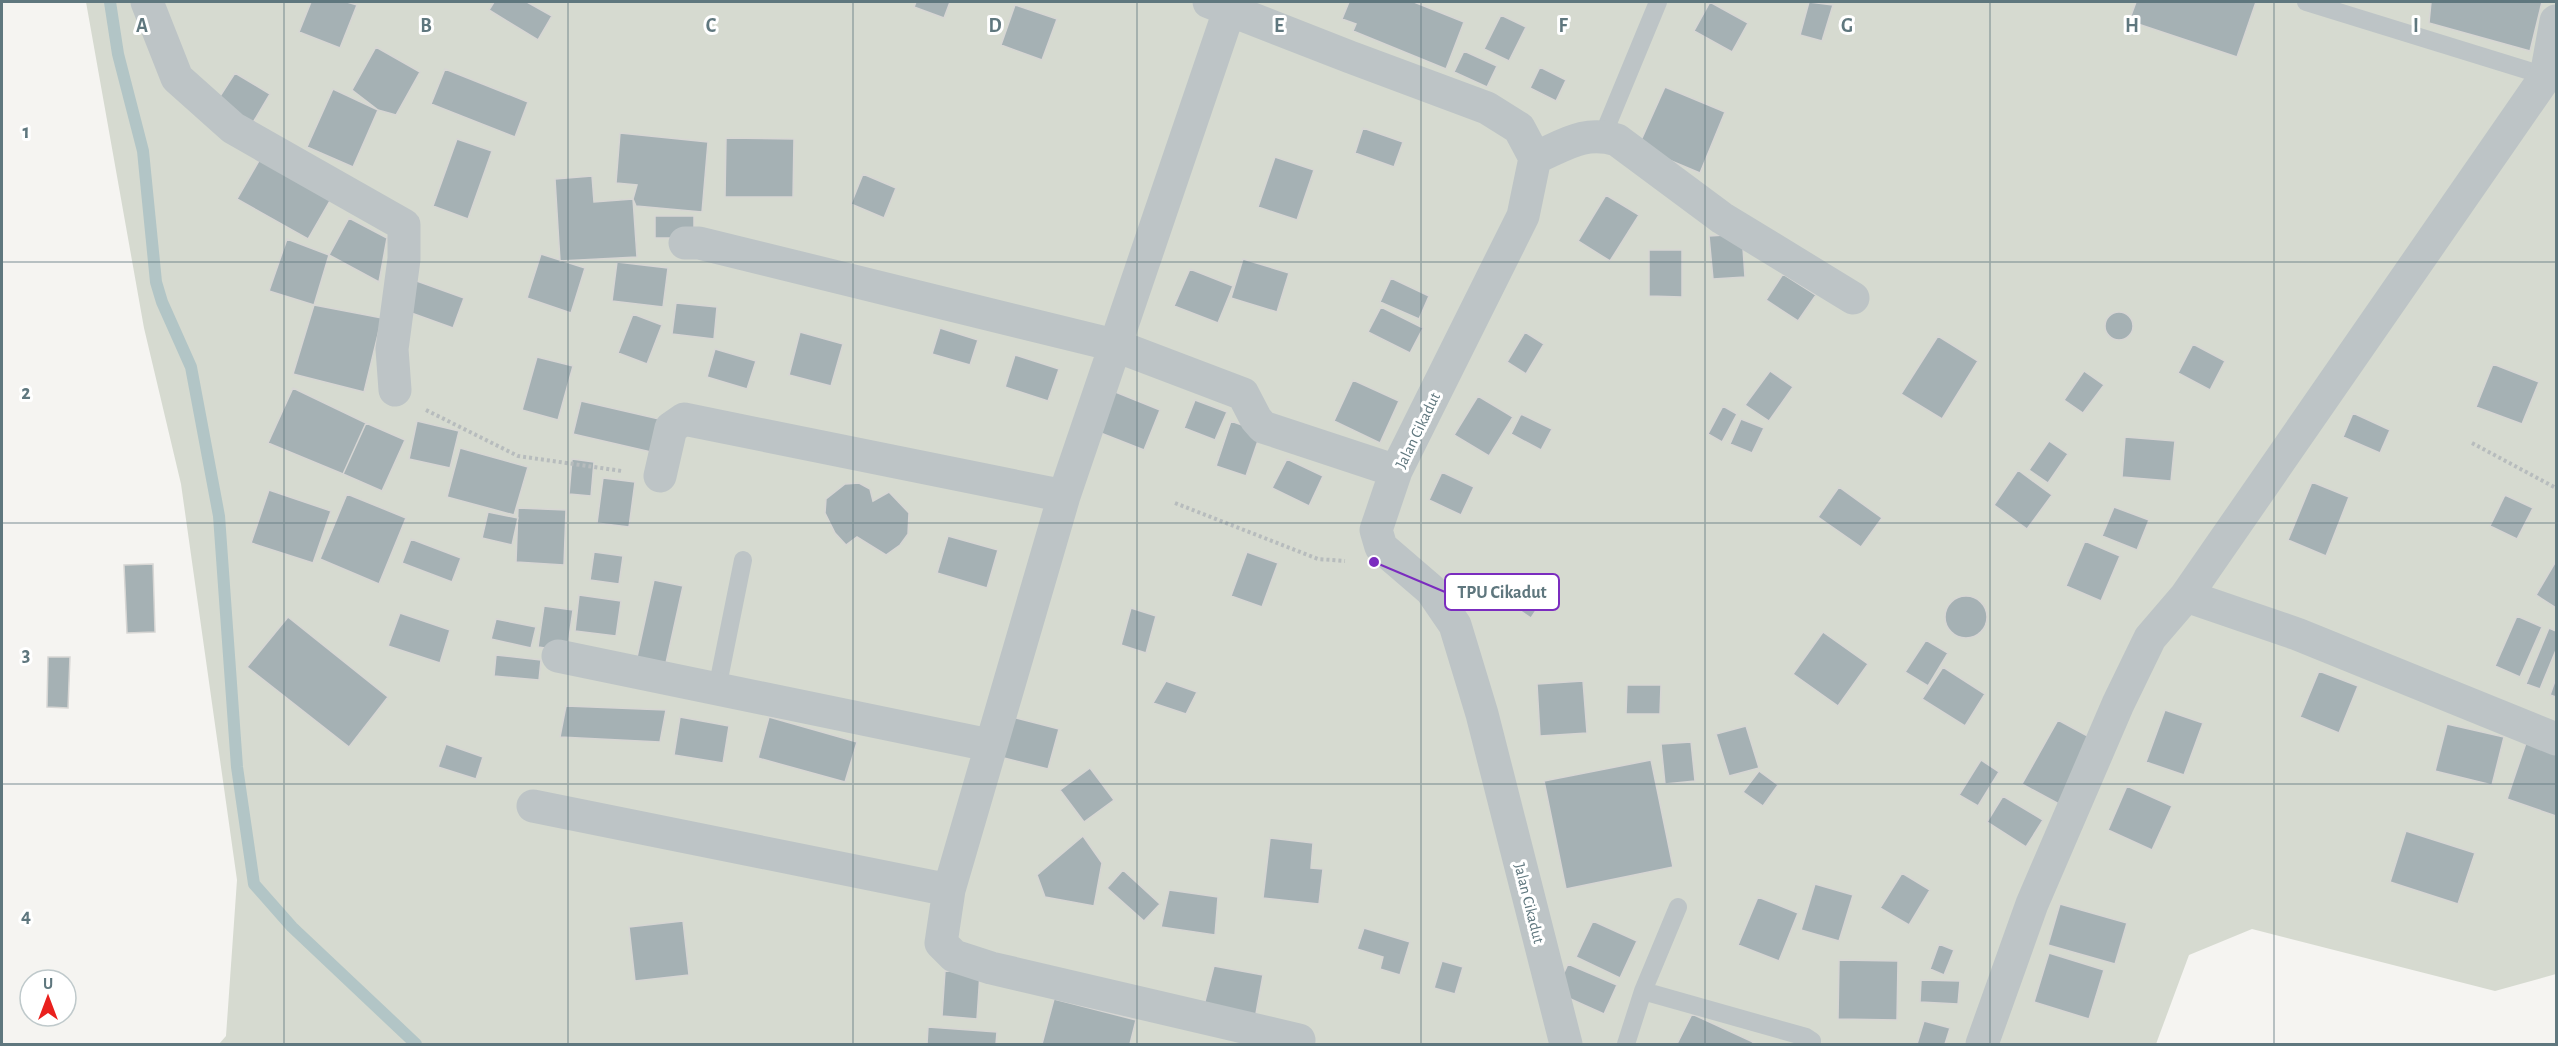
<svg xmlns="http://www.w3.org/2000/svg" width="2558" height="1046" font-family="'Alegreya Sans',sans-serif">
<style>
.green{fill:#d6dad0}
.lines{fill:none;stroke-linecap:round;stroke-linejoin:round}
.stream{stroke:#b2c5c6;stroke-width:12}
.building{fill:#a5b1b4;stroke:#d7d6d4;stroke-width:1.5}
.path{stroke:#b7bcbd;stroke-width:4;stroke-dasharray:3 3;stroke-linecap:butt}
.lane{stroke:#bdc4c6;stroke-width:18}
.street{stroke:#bdc4c6;stroke-width:33}
.grid{fill:none;stroke:#5f777e;stroke-width:1.5;stroke-opacity:0.55}
.labels{text-anchor:middle;stroke-width:6;stroke-linejoin:round;paint-order:stroke}
.street-label{font-size:16px;fill:#5f777e;stroke:#fff}
.grid-label{font-size:20px;text-anchor:middle;font-weight:bold;fill:#5f777e;stroke:#fff;stroke-width:6;stroke-linejoin:round;paint-order:stroke}
.leader{fill:none;stroke:#7b2cbf;stroke-width:2}
.callout-dot{fill:#7b2cbf;stroke:#fff;stroke-width:2}
.callout{fill:#fff;stroke:#7b2cbf;stroke-width:2}
.callout-label{font-size:18px;text-anchor:middle;font-weight:bold;fill:#5f777e}
</style>
<rect width="100%" height="100%" fill="#f5f4f1"/>
<path class="green" d="M86 2H2556V974L2495 991 2252 929 2189 955 2156 1044H219L226 1036 237 880 181 484 144 328Z"/>
<g class="lines">
<path class="stream" d="M110 2 118 54 143 151 156 282 162 302 191 367 219 516 237 767 254 884 292 927 416 1044"/>
</g>
<path class="building" d="M311 2H347L357 5 340 48 299 32Z
M494 2H527L552 16 538 40 489 10Z
M916 2H950L944 18 914 7Z
M1349 2H1414L1464 22 1446 69 1353 31 1356 24 1342 19Z
M1710 2 1748 23 1732 52 1694 31Z
M1809 2 1833 5 1822 41 1800 35Z
M2136 2H2256L2237 57 2129 21Z
M2431 2H2542L2530 51 2429 23Z
M1015 5 1057 19 1042 60 1001 45Z
M1501 15 1526 27 1509 61 1484 49Z
M376 47 420 72 396 115 378 110 352 90Z
M1464 51 1497 66 1487 87 1454 72Z
M1540 67 1566 80 1556 101 1530 88Z
M445 69 528 102 515 137 431 104Z
M235 73 270 94 251 126 215 104Z
M1665 87 1725 112 1700 173 1638 147Z
M333 89 378 110 353 167 307 147Z
M1363 128 1403 142 1394 167 1355 153Z
M620 133 708 142 702 212 636 206 633 199 637 185 616 183Z
M726 138 794 139 793 197H725Z
M457 139 492 151 468 219 433 206Z
M264 152 335 192 308 239 237 199Z
M1275 157 1314 170 1297 220 1258 207Z
M863 174 896 188 884 218 851 204Z
M592 176 594 202 633 199 637 257 560 261 555 179Z
M1606 195 1639 215 1610 261 1578 241Z
M655 216H694V238H655Z
M349 218 387 238 379 282 329 255Z
M1742 234 1745 277 1713 279 1709 236Z
M287 239 329 255 314 305 269 291Z
M1649 250H1682V297L1649 296Z
M541 254 585 268 571 313 527 298Z
M1243 259 1289 273 1277 312 1231 298Z
M617 262 668 268 663 307 612 301Z
M1190 269 1233 286 1218 323 1174 306Z
M1783 274 1816 295 1798 321 1766 300Z
M1391 278 1429 296 1419 319 1380 302Z
M414 280 464 298 453 328 403 310Z
M676 303 717 307 714 339 672 334Z
M314 305 382 318 364 392 293 374Z
M1381 307 1423 328 1410 353 1368 332Z
M2105 326a14 14 0 1 1 28 0a14 14 0 1 1-28 0Z
M633 314 662 325 647 364 618 353Z
M940 328 978 340 970 365 932 354Z
M800 332 843 344 831 386 789 375Z
M1525 332 1544 344 1526 374 1507 362Z
M1938 336 1978 361 1942 419 1901 394Z
M2193 344 2225 361 2210 390 2178 373Z
M715 349 756 361 747 389 707 377Z
M1015 355 1059 369 1048 401 1005 387Z
M537 357 573 366 558 420 522 410Z
M2493 364 2539 382 2522 424 2476 407Z
M1770 371 1793 387 1769 421 1745 405Z
M2084 371 2104 385 2083 413 2064 400Z
M1353 380 1399 401 1380 443 1334 421Z
M293 388 366 423 343 474 268 443Z
M1108 389 1160 410 1144 450 1093 430Z
M1478 396 1513 417 1489 456 1454 435Z
M1195 400 1227 412 1215 440 1184 428Z
M581 401 659 419 651 452 573 434Z
M1723 406 1737 414 1722 442 1708 434Z
M2353 413 2390 430 2380 453 2343 437Z
M1521 414 1552 429 1541 450 1511 434Z
M1741 419 1764 428 1752 453 1730 444Z
M417 421 459 431 450 468 409 459Z
M1231 421 1261 432 1246 476 1216 466Z
M366 423 405 440 382 491 343 474Z
M2125 437 2175 441 2171 481 2122 477Z
M2049 441 2068 454 2048 483 2029 470Z
M460 448 528 467 514 515 447 497Z
M572 459 594 462 591 496 569 494Z
M1287 459 1323 476 1309 506 1272 488Z
M2018 470 2052 495 2027 529 1994 505Z
M1442 472 1474 487 1461 515 1429 500Z
M603 478 635 482 629 527 597 523Z
M2312 482 2349 497 2326 556 2288 540Z
M859 483 870 489 873 501 889 492 909 513 908 534 900 545 886 555 857 537 846 545 835 533 825 513 826 499 845 484Z
M1839 487 1882 518 1861 547 1818 517Z
M269 490 331 511 313 563 251 543Z
M347 494 406 518 379 584 320 559Z
M2505 495 2533 508 2517 539 2490 526Z
M2114 507 2149 520 2137 550 2102 536Z
M518 508 566 510 564 565 516 562Z
M488 512 518 518 512 545 482 538Z
M948 536 998 550 987 588 937 573Z
M411 539 461 558 452 582 402 563Z
M2085 541 2120 556 2101 601 2066 586Z
M594 552 623 556 619 584 590 580Z
M1247 552 1278 563 1262 607 1231 596Z
M2556 561V608L2536 595Z
M153 564 155 632 127 633 124 565Z
M1530 574 1551 588 1531 618 1510 604Z
M654 580 683 586 666 663 637 657Z
M579 595 621 601 616 636 575 631Z
M1945 617a21 21 0 1 1 42 0a21 21 0 1 1-42 0Z
M544 606 573 610 567 651 538 647Z
M1131 608 1156 616 1146 653 1121 645Z
M400 613 450 630 440 663 388 646Z
M2517 616 2542 627 2520 677 2495 666Z
M288 617 388 697 349 747 247 667Z
M496 619 536 627 531 648 491 639Z
M2549 628 2556 631V650L2540 689 2526 684Z
M1823 632 1868 664 1838 706 1793 674Z
M1926 640 1948 653 1928 686 1905 672Z
M496 655 541 660 539 680 494 676Z
M48 657H70L68 708 47 707Z
M1943 667 1985 694 1965 726 1922 699Z
M2319 671 2358 686 2339 733 2300 717Z
M2556 678V697L2550 695Z
M1166 681 1197 692 1186 714 1153 703Z
M1583 681 1587 733 1540 736 1537 684Z
M1627 685H1661L1660 714H1626Z
M566 706 666 710 660 742 560 737Z
M2165 710 2203 723 2184 775 2146 762Z
M680 717 729 726 723 763 674 755Z
M769 717 857 742 845 782 758 758Z
M1012 717 1059 729 1048 769 1000 757Z
M2058 720 2095 740 2059 804 2022 784Z
M2447 724 2504 737 2492 785 2435 771Z
M1746 726 1759 768 1729 776 1716 734Z
M1691 742 1695 781 1665 784 1661 744Z
M2526 743 2556 753V816L2507 799Z
M446 744 483 757 476 779 438 767Z
M1651 760 1673 867 1566 889 1544 781Z
M1981 760 1999 772 1978 806 1959 795Z
M1090 768 1114 800 1084 822 1060 790Z
M1759 771 1778 785 1763 806 1743 792Z
M2127 786 2172 806 2152 850 2108 830Z
M2003 796 2043 820 2026 847 1987 822Z
M2406 831 2475 853 2458 904 2390 882Z
M1083 836 1102 863 1094 906 1045 897 1037 875Z
M1270 838 1313 843 1311 868 1323 869 1319 904 1263 898Z
M1123 870 1160 904 1144 921 1107 888Z
M1902 873 1930 890 1909 925 1880 908Z
M1815 884 1853 895 1839 941 1801 930Z
M1169 890 1218 897 1215 935 1161 927Z
M1758 897 1798 913 1779 961 1738 945Z
M2060 904 2127 923 2115 964 2048 945Z
M683 921 689 975 635 981 629 927Z
M1593 921 1637 941 1620 978 1576 957Z
M1364 928 1410 942 1400 975 1380 969 1383 957 1357 949Z
M1939 944 1954 950 1944 975 1930 969Z
M2049 953 2104 970 2089 1019 2034 1002Z
M1839 960 1898 961 1897 1020 1838 1019Z
M1442 961 1463 967 1455 994 1434 988Z
M1568 964 1617 985 1604 1014 1555 992Z
M1214 966 1263 975 1255 1019 1203 1009Z
M945 971 980 973 977 1019 942 1016Z
M1921 980 1960 981 1958 1004 1920 1002Z
M1054 999 1136 1020 1130 1044H1042Z
M1692 1014 1753 1042 1752 1044H1677Z
M1924 1021 1950 1028 1945 1044H1917Z
M928 1027 997 1032 996 1044H927Z"/>
<g class="lines">
<path class="path" d="M426 410 518 456 622 471
M2472 443 2556 488
M1175 503 1318 559 1345 561"/>
<path class="lane" d="M2306 2 2552 78
M1603 135 1658 2
M717 689 743 560
M1643 991 1806 1037 1812 1041V1044
M1626 1044 1643 991 1678 907"/>
<path class="street" d="M147 2 177 78 233 128 404 225V259L392 349 395 390
M1209 2 1350 57 1487 108 1519 128 1535 158 1523 216 1396 471 1376 530 1381 547 1431 590 1455 625 1482 714 1566 1044
M1229 11 1064 496 949 890 941 943 954 956 991 968 1299 1040
M1535 158C1565 145 1584 130 1617 140L1722 218 1853 298
M685 243H699L1114 345 1243 394 1256 419 1263 427 1396 471
M660 476 671 428 684 419 1064 496
M2186 596 2297 634 2556 739
M558 656 989 745
M533 806 949 890
M1982 1044 2032 904 2118 704 2150 638 2186 596 2546 76 2556 21"/>
</g>
<path class="grid" d="M284 2V1044M568 2V1044M853 2V1044M1137 2V1044M1421 2V1044M1705 2V1044M1990 2V1044M2274 2V1044M2 262H2556M2 523H2556M2 784H2556"/>
<g class="labels">
<g class="street-label">
<text transform="translate(1417 430) rotate(-64)" y="6">Jalan Cikadut</text>
<text transform="translate(1530 903) rotate(76)" y="6">Jalan Cikadut</text>
</g>
</g>
<g class="grid-label">
<text x="142" y="32">A</text>
<text x="426" y="32">B</text>
<text x="711" y="32">C</text>
<text x="995" y="32">D</text>
<text x="1279" y="32">E</text>
<text x="1563" y="32">F</text>
<text x="1847" y="32">G</text>
<text x="2132" y="32">H</text>
<text x="2416" y="32">I</text>
<text x="26" y="138">1</text>
<text x="26" y="399">2</text>
<text x="26" y="661">3</text>
<text x="26" y="922">4</text>
</g>
<path class="leader" d="M1374 562L1445 592"/>
<circle class="callout-dot" cx="1374" cy="562" r="6"/>
<rect class="callout" x="1445" y="574" width="114" height="36" rx="6"/>
<g class="callout-label">
<text x="1502" y="598">TPU Cikadut</text>
</g>
<rect width="2558" height="1046" fill="none" stroke="#5f777e" stroke-width="6"/>
<g transform="translate(48 998)"><circle r="28" fill="#ffffff" stroke="#bfc9cb" stroke-width="1.5"/>
<path d="M0-4.5L10 22L0 15L-10 22Z" fill="#e9201d"/>
<text y="-9" font-size="16" font-weight="bold" text-anchor="middle" fill="#5f777e">U</text>
</g>
</svg>
